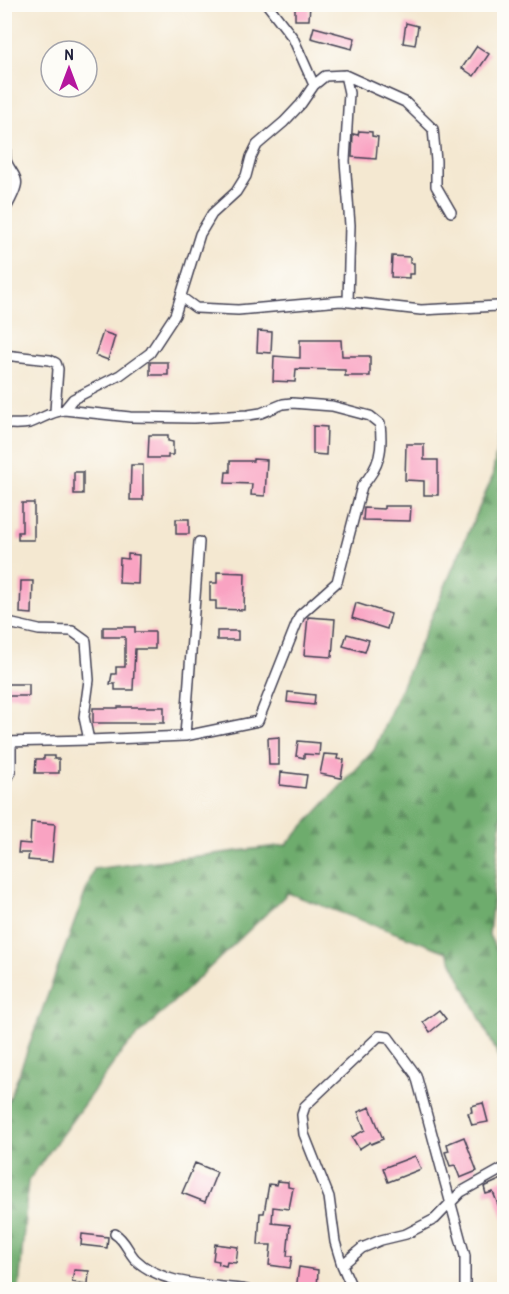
<svg xmlns="http://www.w3.org/2000/svg" width="509" height="1294" font-family="'Patrick Hand',sans-serif">
<style>
.forest{fill:url(#forest-firs);stroke:#486754;stroke-width:1.5}
.building{fill:#f9a3c2}
.lines{fill:none;stroke-linecap:round;stroke-linejoin:round}
.street-casing{stroke:#424052;stroke-width:12}
.street{stroke:#fff;stroke-width:9}
</style>
<defs>
<pattern id="forest-firs" width="22" height="20" patternUnits="userSpaceOnUse" patternTransform="scale(1.5)"><rect width="22" height="20" fill="#6eac6d"/><path d="M5 1l3.5 6h-7zM16 11l3.5 6h-7z" fill="#5a8c5b"/></pattern>
</defs>
<rect width="100%" height="100%" fill="#fdfcf7"/>
<filter id="ink" filterUnits="userSpaceOnUse"><feTurbulence type="fractalNoise" baseFrequency=".0167" numOctaves="2"/><feDisplacementMap in="SourceGraphic" scale="12" xChannelSelector="R" yChannelSelector="G"/><feConvolveMatrix kernelMatrix="1 2 1 2 8 2 1 2 1" color-interpolation-filters="sRGB"/></filter>
<filter id="wash" filterUnits="userSpaceOnUse"><feTurbulence type="fractalNoise" baseFrequency=".008" numOctaves="4" result="noise"/><feDisplacementMap in="SourceGraphic" scale="24" xChannelSelector="R" yChannelSelector="G"/><feGaussianBlur stdDeviation="1.35" result="paint"/><feColorMatrix in="noise" values="0 0 0 0 0 0 0 0 0 0 0 0 0 0 0 0 0 1.4 0 .05"/><feComposite in="paint" operator="in"/></filter>
<g filter="url(#wash)">
<rect width="100%" height="100%" fill="#f4e8d1"/>
<path class="forest" d="M504 405V795L489 935 504 965V1067L447 952 288 893 124 1049 28 1181 19 1289H5V1108L11 1095 94 869 286 845 374 750 492 478Z"/>
<g id="blocks">
<path class="building" d="M295 4H310L309 20H295Z
M406 23 418 26 415 45 403 43Z
M314 27 355 38 352 49 311 38Z
M477 46 489 54 474 76 462 68Z
M359 131 372 132V136L378 137 376 159 352 157 353 134 358 135Z
M392 256 410 257V263H414V274H409V278L391 277Z
M258 331 272 332 271 353 257 352Z
M103 332 115 336 108 360 95 355Z
M300 340H341L342 356H370V376H345V370L296 369 295 382 273 381 274 356 300 358Z
M150 362H168V375H150Z
M313 426 327 427 326 455 313 454Z
M149 435H168V441L173 442V455H168V458H148Z
M406 444H424V460H438V495H424V481L405 480Z
M253 459 267 460 265 496 251 495 252 484 225 483 226 472H230V461H253Z
M131 465H143V500H130Z
M74 472H83V494H74Z
M22 503H34V540H18V532H22Z
M384 506H411L410 521 363 520 364 508 384 509Z
M176 519H189V534H176Z
M128 554 139 555 138 584 119 583 120 558 128 559Z
M217 572 245 573 244 610 216 609V601H210V583H217Z
M21 581H33L32 614 20 613Z
M356 603 391 614 387 629 352 618Z
M308 617 335 619 332 657 304 655Z
M103 627H135V632H155V649H135L133 690H115V684H110L112 674H116V667H125V637H103Z
M217 631H238V640H217Z
M347 634 369 640 365 652 343 646Z
M4 684H29V696H4Z
M288 692 315 695 314 705 287 702Z
M118 707H164V723H93V708H118Z
M279 737V765H269L268 738Z
M298 741 320 743 319 755 304 754V758L296 756Z
M324 754 338 755 337 759 344 760 341 778 320 774Z
M44 756H54V759H59V773H35L36 759H44Z
M281 772 307 775 305 788 280 785Z
M31 822 55 824 52 862 28 860 29 853H18L19 843 30 844Z
M439 1010 446 1019 430 1032 423 1022Z
M483 1103 488 1122 472 1125 468 1113 472 1112 471 1106Z
M370 1107 383 1139 371 1144 370 1142 359 1149 352 1137 365 1130 358 1112Z
M464 1137 477 1171 460 1178 455 1165 450 1166 445 1152 449 1151 447 1144Z
M415 1156 421 1169 388 1182 383 1168Z
M195 1163 217 1172 205 1202 182 1193Z
M504 1178V1220L493 1192 486 1194 484 1187Z
M277 1181 288 1182V1187L293 1188 289 1209 273 1207 272 1223 290 1225 287 1256H292L290 1268 269 1265 271 1245H258L260 1213H264L269 1184 276 1185Z
M82 1234 108 1237 107 1248 81 1245Z
M215 1244 238 1247 236 1263 227 1262 226 1266 218 1264 219 1261 213 1260Z
M299 1267 318 1270 317 1290H296Z
M74 1270 89 1271 88 1284 72 1282Z"/>
</g>
</g>
<g filter="url(#ink)">
<use href="#blocks" fill-opacity="0" stroke="#424052" stroke-width="1.5"/>
<g class="lines">
<defs>
<path id="street" d="M267 4 293 38 314 85
M345 75 349 93 345 161 350 225 348 302
M4 107C10 125 3 142 6 160 8 169 19 177 16 186 14 195 8 204 4 212
M181 297 196 308 238 310 341 301 421 310 498 306
M4 355 50 360 56 363 58 369 55 411
M64 410 73 399 120 375 150 353 175 315 200 234 212 214 236 192 246 176 251 157 257 145 284 122 301 104 314 85 325 76 345 75 405 102 433 129 436 161V186L451 212
M4 424C13 424 22 425 30 423 43 418 51 412 64 410L130 417 194 418 248 415 261 413 283 404 292 403 332 406 370 416 380 424C383 450 380 466 362 486L337 582 300 615 258 721 185 736 89 740 84 717 89 680 86 641 72 631 39 630 4 622
M185 736 199 542
M4 742 89 740
M4 784 11 772V742
M115 1234C125 1240 127 1250 135 1259 163 1287 212 1284 247 1290
M342 1265 362 1248 381 1240 406 1234 435 1219 461 1192 504 1168
M353 1290 342 1265 335 1242 329 1197 304 1134 302 1115 305 1106 379 1036 388 1037 416 1075 465 1256V1290"/>
</defs>
<use href="#street" class="street-casing"/>
<use href="#street" class="street"/>
</g>
</g>
<rect width="509" height="1294" fill="none" stroke="#fdfcf7" stroke-width="24"/>
<g transform="translate(69 69)"><circle r="28" fill="#fdfcf7" stroke="#a5a5ac" stroke-width="1.5"/>
<path d="M0-4.5L10 22L0 15L-10 22Z" fill="#b5179e"/>
<text y="-9" font-size="16" font-weight="bold" text-anchor="middle" fill="#22223b">N</text>
</g>
</svg>
